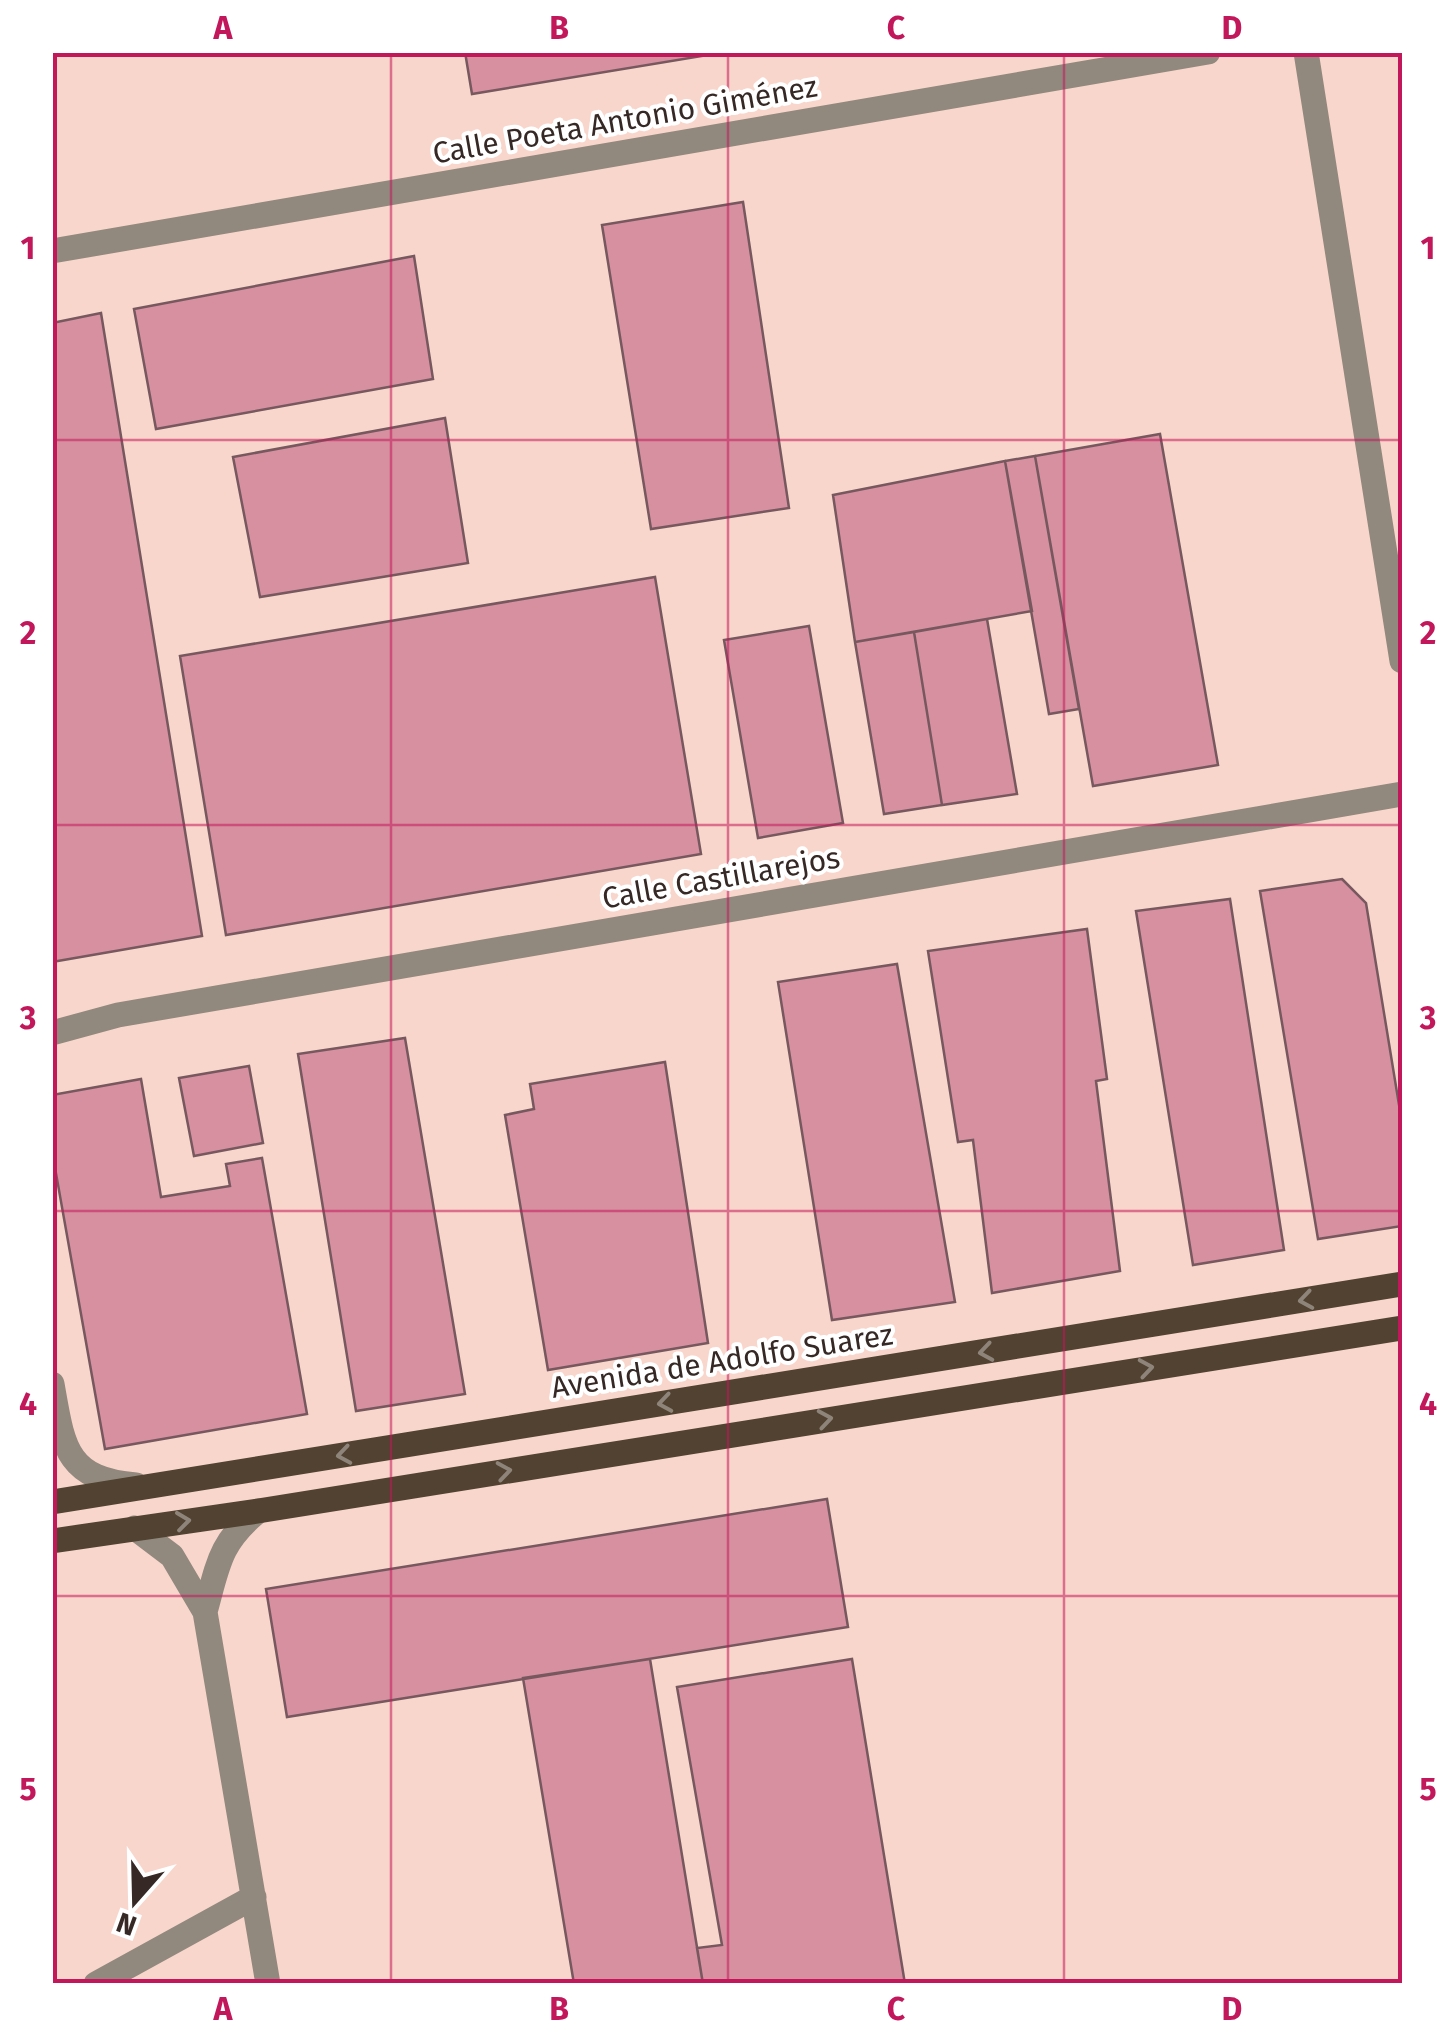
<svg xmlns="http://www.w3.org/2000/svg" width="1455" height="2036" font-family="'Fira Sans',sans-serif">
<style>
.building{fill:#d790a0;stroke:#76585e;stroke-width:2.5}
.lines{fill:none;stroke-linecap:round;stroke-linejoin:round}
.minor{stroke:#91887e;stroke-width:25}
.major{stroke:#514231;stroke-width:25}
.oneway{stroke:#8e8479}
.grid{fill:none;stroke:#c2185b;stroke-width:2.5;stroke-opacity:0.55}
.labels{text-anchor:middle;stroke-width:8;stroke-linejoin:round;paint-order:stroke}
.street-label{font-size:30px;fill:#362925;stroke:#fff}
.neatline{fill:none;stroke:#c2185b;stroke-width:4}
.grid-label{font-size:32px;text-anchor:middle;font-weight:bold;fill:#c2185b}
</style>
<rect width="100%" height="100%" fill="#f8d6cb"/>
<path class="building" d="M465 52H708V55L472 94Z
M743 202 789 508 651 529 602 225Z
M414 256 433 379 156 429 134 309Z
M101 313 202 936 52 962V323Z
M445 418 468 563 260 597 233 457Z
M1160 434 1218 765 1093 786 1035 456Z
M1035 456 1079 709 1049 714 1005 461Z
M1005 461 1032 611 855 642 833 495Z
M655 577 701 854 226 935 180 656Z
M987 619 1017 794 942 805 914 632Z
M809 626 843 823 758 838 724 640Z
M914 632 942 805 884 814 855 642Z
M1342 879 1366 903 1402 1123V1226L1318 1239 1260 891Z
M1230 899 1284 1250 1193 1265 1136 911Z
M1087 929 1107 1079 1096 1081 1120 1271 992 1293 973 1140 958 1142 928 951Z
M897 964 955 1302 832 1320 778 982Z
M405 1038 465 1394 356 1411 298 1054Z
M665 1062 708 1343 548 1370 505 1115 534 1109 530 1084Z
M249 1066 263 1143 194 1156 179 1078Z
M141 1079 161 1197 230 1186 226 1164 262 1158 307 1414 105 1449 52 1151V1095Z
M827 1499 848 1627 287 1717 266 1589Z
M650 1659 703 1984H574L523 1678Z
M852 1659 905 1984H703L697 1948 722 1945 677 1687Z"/>
<g class="lines">
<path class="minor" d="M1306 52 1402 661
M52 251 1208 52
M52 1033 118 1015 1402 794
M52 1384C63 1446 65 1479 136 1485
M135 1528 172 1556 205 1612 268 1984
M205 1612C218 1565 219 1543 258 1511
M96 1984 254 1897"/>
<path class="major" d="M52 1502 1402 1284
M52 1541 258 1511 1402 1328"/>
</g>
<defs><path id="oneway-chevron" d="M-2-3.5L2.5 0L-2 3.5" fill="none" stroke-width="1.6" stroke-linecap="round" stroke-linejoin="round" transform="scale(2.5)"/></defs>
<g class="oneway">
<use href="#oneway-chevron" transform="translate(1306 1300) rotate(171)"/>
<use href="#oneway-chevron" transform="translate(986 1352) rotate(171)"/>
<use href="#oneway-chevron" transform="translate(1146 1368) rotate(-9)"/>
<use href="#oneway-chevron" transform="translate(665 1403) rotate(171)"/>
<use href="#oneway-chevron" transform="translate(825 1419) rotate(-9)"/>
<use href="#oneway-chevron" transform="translate(344 1455) rotate(171)"/>
<use href="#oneway-chevron" transform="translate(504 1471) rotate(-9)"/>
<use href="#oneway-chevron" transform="translate(183 1521) rotate(-7)"/>
</g>
<path class="grid" d="M391 52V1984M728 52V1984M1064 52V1984M52 440H1402M52 825H1402M52 1211H1402M52 1596H1402"/>
<g class="labels">
<g class="street-label">
<text transform="translate(625 120) rotate(-10)" y="10">Calle Poeta Antonio Giménez</text>
<text transform="translate(721 878) rotate(-10)" y="10">Calle Castillarejos</text>
<text transform="translate(722 1361) rotate(-9)" y="10">Avenida de Adolfo Suarez</text>
</g>
</g>
<rect width="1455" height="2036" fill="none" stroke="#ffffff" stroke-width="110"/>
<g transform="translate(135 1901) rotate(200)" stroke="#ffffff" stroke-width="8" paint-order="stroke">
<path d="M0-8L18 38L0 25L-18 38Z" fill="#362925"/>
<text y="-15" font-size="28" font-weight="bold" text-anchor="middle" fill="#362925">N</text>
</g>
<rect x="55" y="55" width="1345" height="1926" class="neatline"/>
<g class="grid-label">
<text x="223" y="39">A</text>
<text x="559" y="39">B</text>
<text x="896" y="39">C</text>
<text x="1232" y="39">D</text>
<text x="28" y="259">1</text>
<text x="1428" y="259">1</text>
<text x="28" y="644">2</text>
<text x="1428" y="644">2</text>
<text x="28" y="1029">3</text>
<text x="1428" y="1029">3</text>
<text x="28" y="1415">4</text>
<text x="1428" y="1415">4</text>
<text x="28" y="1800">5</text>
<text x="1428" y="1800">5</text>
<text x="223" y="2020">A</text>
<text x="559" y="2020">B</text>
<text x="896" y="2020">C</text>
<text x="1232" y="2020">D</text>
</g>
</svg>
